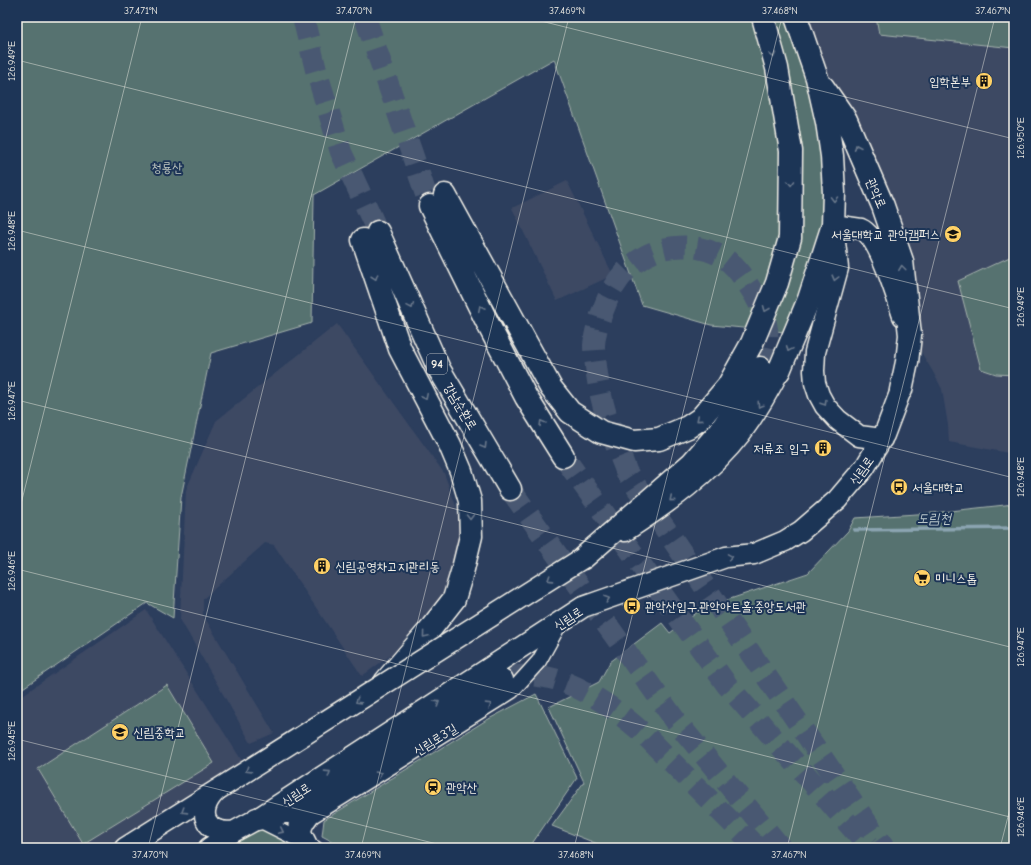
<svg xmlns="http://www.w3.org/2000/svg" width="1031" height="865" font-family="'Comic Neue','Poor Story',sans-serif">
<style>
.built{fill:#3d4964}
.green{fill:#567270;stroke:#a5b2ac}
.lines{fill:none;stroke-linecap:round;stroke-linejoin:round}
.stream{stroke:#8ba4b1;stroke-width:3.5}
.highway-tunnel{stroke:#4a5972;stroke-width:22;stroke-dasharray:22 11;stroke-linecap:butt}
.street-casing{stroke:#f4f1e8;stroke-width:17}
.secondary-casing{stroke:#f4f1e8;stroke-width:23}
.primary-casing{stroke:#f4f1e8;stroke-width:25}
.highway-casing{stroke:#f4f1e8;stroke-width:25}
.street{stroke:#1d3557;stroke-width:14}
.secondary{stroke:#1d3557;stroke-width:20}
.primary{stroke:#1d3557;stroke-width:22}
.highway{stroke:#1d3557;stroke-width:22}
.secondary-bridge-casing{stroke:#f4f1e8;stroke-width:23;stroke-linecap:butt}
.secondary-bridge{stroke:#1d3557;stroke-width:20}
.oneway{stroke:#68778a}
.ticks{fill:none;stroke:#f4f1e8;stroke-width:1;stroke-opacity:0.45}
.labels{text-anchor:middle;stroke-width:4;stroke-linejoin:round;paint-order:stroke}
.shield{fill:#1d3557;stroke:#b4b9bc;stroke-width:1}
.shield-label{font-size:12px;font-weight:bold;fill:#f4f1e8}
.poi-label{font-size:13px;fill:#f4f1e8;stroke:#1d3557;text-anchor:start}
.park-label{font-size:13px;fill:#bdc5be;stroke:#1d3557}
.street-label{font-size:13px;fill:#f4f1e8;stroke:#1d3557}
.water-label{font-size:14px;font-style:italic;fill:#b7c4c8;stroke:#1d3557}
.neatline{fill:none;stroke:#f4f1e8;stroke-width:1.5}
.ticks-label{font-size:10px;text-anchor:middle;fill:#f4f1e8}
</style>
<rect width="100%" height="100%" fill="#2c3e5d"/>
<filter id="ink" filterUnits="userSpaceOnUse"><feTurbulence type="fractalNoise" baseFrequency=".025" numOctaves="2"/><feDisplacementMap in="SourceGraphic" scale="8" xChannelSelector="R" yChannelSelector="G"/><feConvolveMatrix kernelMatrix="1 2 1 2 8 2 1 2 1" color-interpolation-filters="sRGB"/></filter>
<g filter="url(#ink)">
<path class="built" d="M796 17H1014V454L949 442 948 425 942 389 933 372 918 347 902 261Z
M567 181 613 275 557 301 512 208Z
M337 324 444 473 456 506 462 541 453 588 423 632 362 676 274 545 265 543 203 599V615L274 733 251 743 180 619 186 490 216 421Z
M146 610 244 764 107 848H17V699Z"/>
<path class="green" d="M17 17H796L834 193 796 333 711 325 642 305 554 59 314 195 312 323 211 353 181 497 173 618 147 603 17 692Z
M876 17H1014V48L879 34Z
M1014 255V375L996 374 981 369 958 281Z
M1014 504V848H608L552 826 584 782 549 707 599 682 610 662 662 623 670 633 703 608 808 573 848 531 855 518 932 513Z
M167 685 214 763 83 844 38 769Z
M536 694 577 778 529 848H345L322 836 324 820 485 721Z
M257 819 315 848H209Z"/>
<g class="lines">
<path class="stream" d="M854 530 1014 528"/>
<path class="highway-tunnel" d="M303 17 316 70 341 152 378 232
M365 17 430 206
M760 368C764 355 769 342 767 329 765 313 756 295 746 282 740 273 732 262 721 256 683 236 638 248 615 285 612 289 610 294 608 298 602 313 595 328 594 345 594 351 595 359 596 366 600 404 613 438 627 473L884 848
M563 456 727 685 868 846
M510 489 675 720 781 848
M502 680C551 661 609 703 644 734L757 848"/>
<defs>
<path id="street" d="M257 819 315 848
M304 829 307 823 312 816 512 691 539 661 560 623"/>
<path id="secondary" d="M882 439 859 436 838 420 825 406 819 395 815 383 814 371 815 352 838 268 833 225 861 229C880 237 896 296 903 316
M625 531C667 504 710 473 741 433 756 413 768 392 779 371
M216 791C195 811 205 836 235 831
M125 848 217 790
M209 848 235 831 257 819 583 607 726 557 754 554 785 541 801 531 837 500 865 467 884 435 901 390"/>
<path id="primary" d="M823 87 846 120 883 206 902 261 910 335 907 362 901 390
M779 371 809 299 833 225 834 193 832 156 827 122 817 78 796 17"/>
<path id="highway" d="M445 195 551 388 570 412 601 432 634 441 659 439 688 427 700 419 728 386 752 343 777 283 790 238 791 151 777 68 763 17
M430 206 490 328 526 397 563 456
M378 232 439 369 510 489
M363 240 400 349 450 445 461 471 470 501 471 536 463 569 454 599 432 627 385 682
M583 558 692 463 720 431 744 397 760 368
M257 819 307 806 502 680
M305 843C297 831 298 818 307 806"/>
</defs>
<use href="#street" class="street-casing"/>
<use href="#secondary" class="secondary-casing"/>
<use href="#primary" class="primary-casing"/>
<use href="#highway" class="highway-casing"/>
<use href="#street" class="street"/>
<use href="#secondary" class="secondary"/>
<use href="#primary" class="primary"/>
<use href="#highway" class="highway"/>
<defs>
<path id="secondary-bridge" d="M217 790 583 558"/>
</defs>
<use href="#secondary-bridge" class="secondary-bridge-casing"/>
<use href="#secondary-bridge" class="secondary-bridge"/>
</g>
<defs><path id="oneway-chevron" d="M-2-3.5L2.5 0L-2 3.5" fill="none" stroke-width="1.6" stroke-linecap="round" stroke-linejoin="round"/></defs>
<g class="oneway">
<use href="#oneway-chevron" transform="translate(773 55) rotate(75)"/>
<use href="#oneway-chevron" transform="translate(857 147) rotate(-113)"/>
<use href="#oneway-chevron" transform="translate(791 183) rotate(89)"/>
<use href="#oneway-chevron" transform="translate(834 199) rotate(91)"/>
<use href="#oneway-chevron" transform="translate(902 268) rotate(-97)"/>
<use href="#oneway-chevron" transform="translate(375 277) rotate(71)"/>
<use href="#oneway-chevron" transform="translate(835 278) rotate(105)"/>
<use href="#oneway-chevron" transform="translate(411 306) rotate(66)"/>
<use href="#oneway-chevron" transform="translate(481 308) rotate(-116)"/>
<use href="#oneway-chevron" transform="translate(766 309) rotate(112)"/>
<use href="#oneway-chevron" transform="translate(789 349) rotate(114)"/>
<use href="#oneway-chevron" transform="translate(425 397) rotate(64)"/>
<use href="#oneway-chevron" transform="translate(824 403) rotate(58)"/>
<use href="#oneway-chevron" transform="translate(760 405) rotate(124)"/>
<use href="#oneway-chevron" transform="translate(699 419) rotate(140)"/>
<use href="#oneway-chevron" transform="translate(542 423) rotate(-121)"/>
<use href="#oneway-chevron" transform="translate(484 446) rotate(59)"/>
<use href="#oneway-chevron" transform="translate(672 499) rotate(140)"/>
<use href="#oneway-chevron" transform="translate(470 517) rotate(89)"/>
<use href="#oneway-chevron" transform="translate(730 557) rotate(-9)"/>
<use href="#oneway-chevron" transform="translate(550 579) rotate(147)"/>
<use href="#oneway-chevron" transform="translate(607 599) rotate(-19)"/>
<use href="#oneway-chevron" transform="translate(425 635) rotate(130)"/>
<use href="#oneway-chevron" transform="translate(358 701) rotate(148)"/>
<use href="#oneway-chevron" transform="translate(437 703) rotate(-33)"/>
<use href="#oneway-chevron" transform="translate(489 705) rotate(-32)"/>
<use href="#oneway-chevron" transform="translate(248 770) rotate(148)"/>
<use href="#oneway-chevron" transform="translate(328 773) rotate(-33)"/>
<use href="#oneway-chevron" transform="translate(379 774) rotate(-32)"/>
<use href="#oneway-chevron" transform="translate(184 811) rotate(148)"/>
<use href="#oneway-chevron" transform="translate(281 831) rotate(26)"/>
</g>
</g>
<path class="ticks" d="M525 17 1014 139M17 60 1014 309M17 230 1014 478M17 400 1014 648M17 520 142 17M17 569 1014 818M17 739 453 848M148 848 356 17M361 848 569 17M574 848 782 17M787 848 995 17M1000 848 1014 793"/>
<defs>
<symbol id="building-disc" viewBox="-11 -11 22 22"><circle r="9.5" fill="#ffd166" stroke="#1d3557"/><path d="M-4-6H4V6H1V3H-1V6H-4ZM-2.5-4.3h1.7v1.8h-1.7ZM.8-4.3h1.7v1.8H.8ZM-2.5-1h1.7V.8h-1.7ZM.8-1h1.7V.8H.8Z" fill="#111"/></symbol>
<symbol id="university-disc" viewBox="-11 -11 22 22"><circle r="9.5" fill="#ffd166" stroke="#1d3557"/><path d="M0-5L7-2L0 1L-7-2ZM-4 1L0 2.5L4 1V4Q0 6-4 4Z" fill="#111"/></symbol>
<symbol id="bus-disc" viewBox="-11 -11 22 22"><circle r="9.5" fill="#ffd166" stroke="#1d3557"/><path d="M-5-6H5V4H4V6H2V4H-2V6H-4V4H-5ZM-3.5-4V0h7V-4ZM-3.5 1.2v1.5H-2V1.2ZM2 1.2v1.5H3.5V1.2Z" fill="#111"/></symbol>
<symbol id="supermarket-disc" viewBox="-11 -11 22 22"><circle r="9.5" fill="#ffd166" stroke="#1d3557"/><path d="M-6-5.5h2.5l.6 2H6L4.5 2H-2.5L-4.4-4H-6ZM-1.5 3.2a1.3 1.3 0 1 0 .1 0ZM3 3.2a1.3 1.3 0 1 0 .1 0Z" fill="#111"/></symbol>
<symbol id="school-disc" viewBox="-11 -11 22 22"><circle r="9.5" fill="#ffd166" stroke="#1d3557"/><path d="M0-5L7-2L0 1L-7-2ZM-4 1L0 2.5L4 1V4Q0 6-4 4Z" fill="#111"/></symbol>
<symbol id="station-disc" viewBox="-11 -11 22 22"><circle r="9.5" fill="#ffd166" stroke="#1d3557"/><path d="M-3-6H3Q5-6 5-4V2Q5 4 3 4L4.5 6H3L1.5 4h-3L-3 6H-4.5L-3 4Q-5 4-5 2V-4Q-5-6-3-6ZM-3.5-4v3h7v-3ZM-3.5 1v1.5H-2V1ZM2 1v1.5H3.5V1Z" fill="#111"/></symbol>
</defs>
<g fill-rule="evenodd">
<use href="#building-disc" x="974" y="71" width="20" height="20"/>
<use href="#university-disc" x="943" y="224" width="20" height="20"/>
<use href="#building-disc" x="813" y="438" width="20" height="20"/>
<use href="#bus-disc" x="889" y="477" width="20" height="20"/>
<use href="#building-disc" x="312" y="556" width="20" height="20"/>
<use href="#supermarket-disc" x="912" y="568" width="20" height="20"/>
<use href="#bus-disc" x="622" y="596" width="20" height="20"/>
<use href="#school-disc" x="110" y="722" width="20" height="20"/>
<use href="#station-disc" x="423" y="777" width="20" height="20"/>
</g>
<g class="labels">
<rect class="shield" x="427" y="354" width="20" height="20" rx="3"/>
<g class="shield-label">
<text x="437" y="368">94</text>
</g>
<g class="poi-label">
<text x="971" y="86" text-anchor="end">입학본부</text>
<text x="940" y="239" text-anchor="end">서울대학교 관악캠퍼스</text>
<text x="810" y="453" text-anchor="end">저류조 입구</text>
<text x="912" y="492">서울대학교</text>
<text x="335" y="571">신림공영차고지관리동</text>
<text x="935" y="583">미니스톱</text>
<text x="645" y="611">관악산입구.관악아트홀·중앙도서관</text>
<text x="133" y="737">신림중학교</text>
<text x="446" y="792">관악산</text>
</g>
<g class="park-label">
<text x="167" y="172">청룡산</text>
</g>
<g class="street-label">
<text transform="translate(877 193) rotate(67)" y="5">관악로</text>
<text transform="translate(461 406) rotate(59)" y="5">강남순환로</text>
<text transform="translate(861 470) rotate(-54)" y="5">신림로</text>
<text transform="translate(568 618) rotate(-33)" y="5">신림로</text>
<text transform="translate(435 739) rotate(-32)" y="5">신림로3길</text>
<text transform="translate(296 794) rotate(-33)" y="5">신림로</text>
</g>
<g class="water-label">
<text x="934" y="523">도림천</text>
</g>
</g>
<rect width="1031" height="865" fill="none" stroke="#1d3557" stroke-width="44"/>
<rect x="22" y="22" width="987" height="821" class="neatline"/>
<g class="ticks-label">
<text x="141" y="14">37.471°N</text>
<text x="354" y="14">37.470°N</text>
<text x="567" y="14">37.469°N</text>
<text x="780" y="14">37.468°N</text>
<text x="993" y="14">37.467°N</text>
<text transform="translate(11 61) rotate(-90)" y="4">126.949°E</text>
<text transform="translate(1020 138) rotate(-90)" y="4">126.950°E</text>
<text transform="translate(11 231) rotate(-90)" y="4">126.948°E</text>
<text transform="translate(1020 307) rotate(-90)" y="4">126.949°E</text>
<text transform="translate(11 401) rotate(-90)" y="4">126.947°E</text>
<text transform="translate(1020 477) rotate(-90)" y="4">126.948°E</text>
<text transform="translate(11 571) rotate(-90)" y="4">126.946°E</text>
<text transform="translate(1020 647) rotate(-90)" y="4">126.947°E</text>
<text transform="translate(11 741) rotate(-90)" y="4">126.945°E</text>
<text transform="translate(1020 817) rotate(-90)" y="4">126.946°E</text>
<text x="150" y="858">37.470°N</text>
<text x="363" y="858">37.469°N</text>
<text x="576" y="858">37.468°N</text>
<text x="789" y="858">37.467°N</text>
</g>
</svg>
